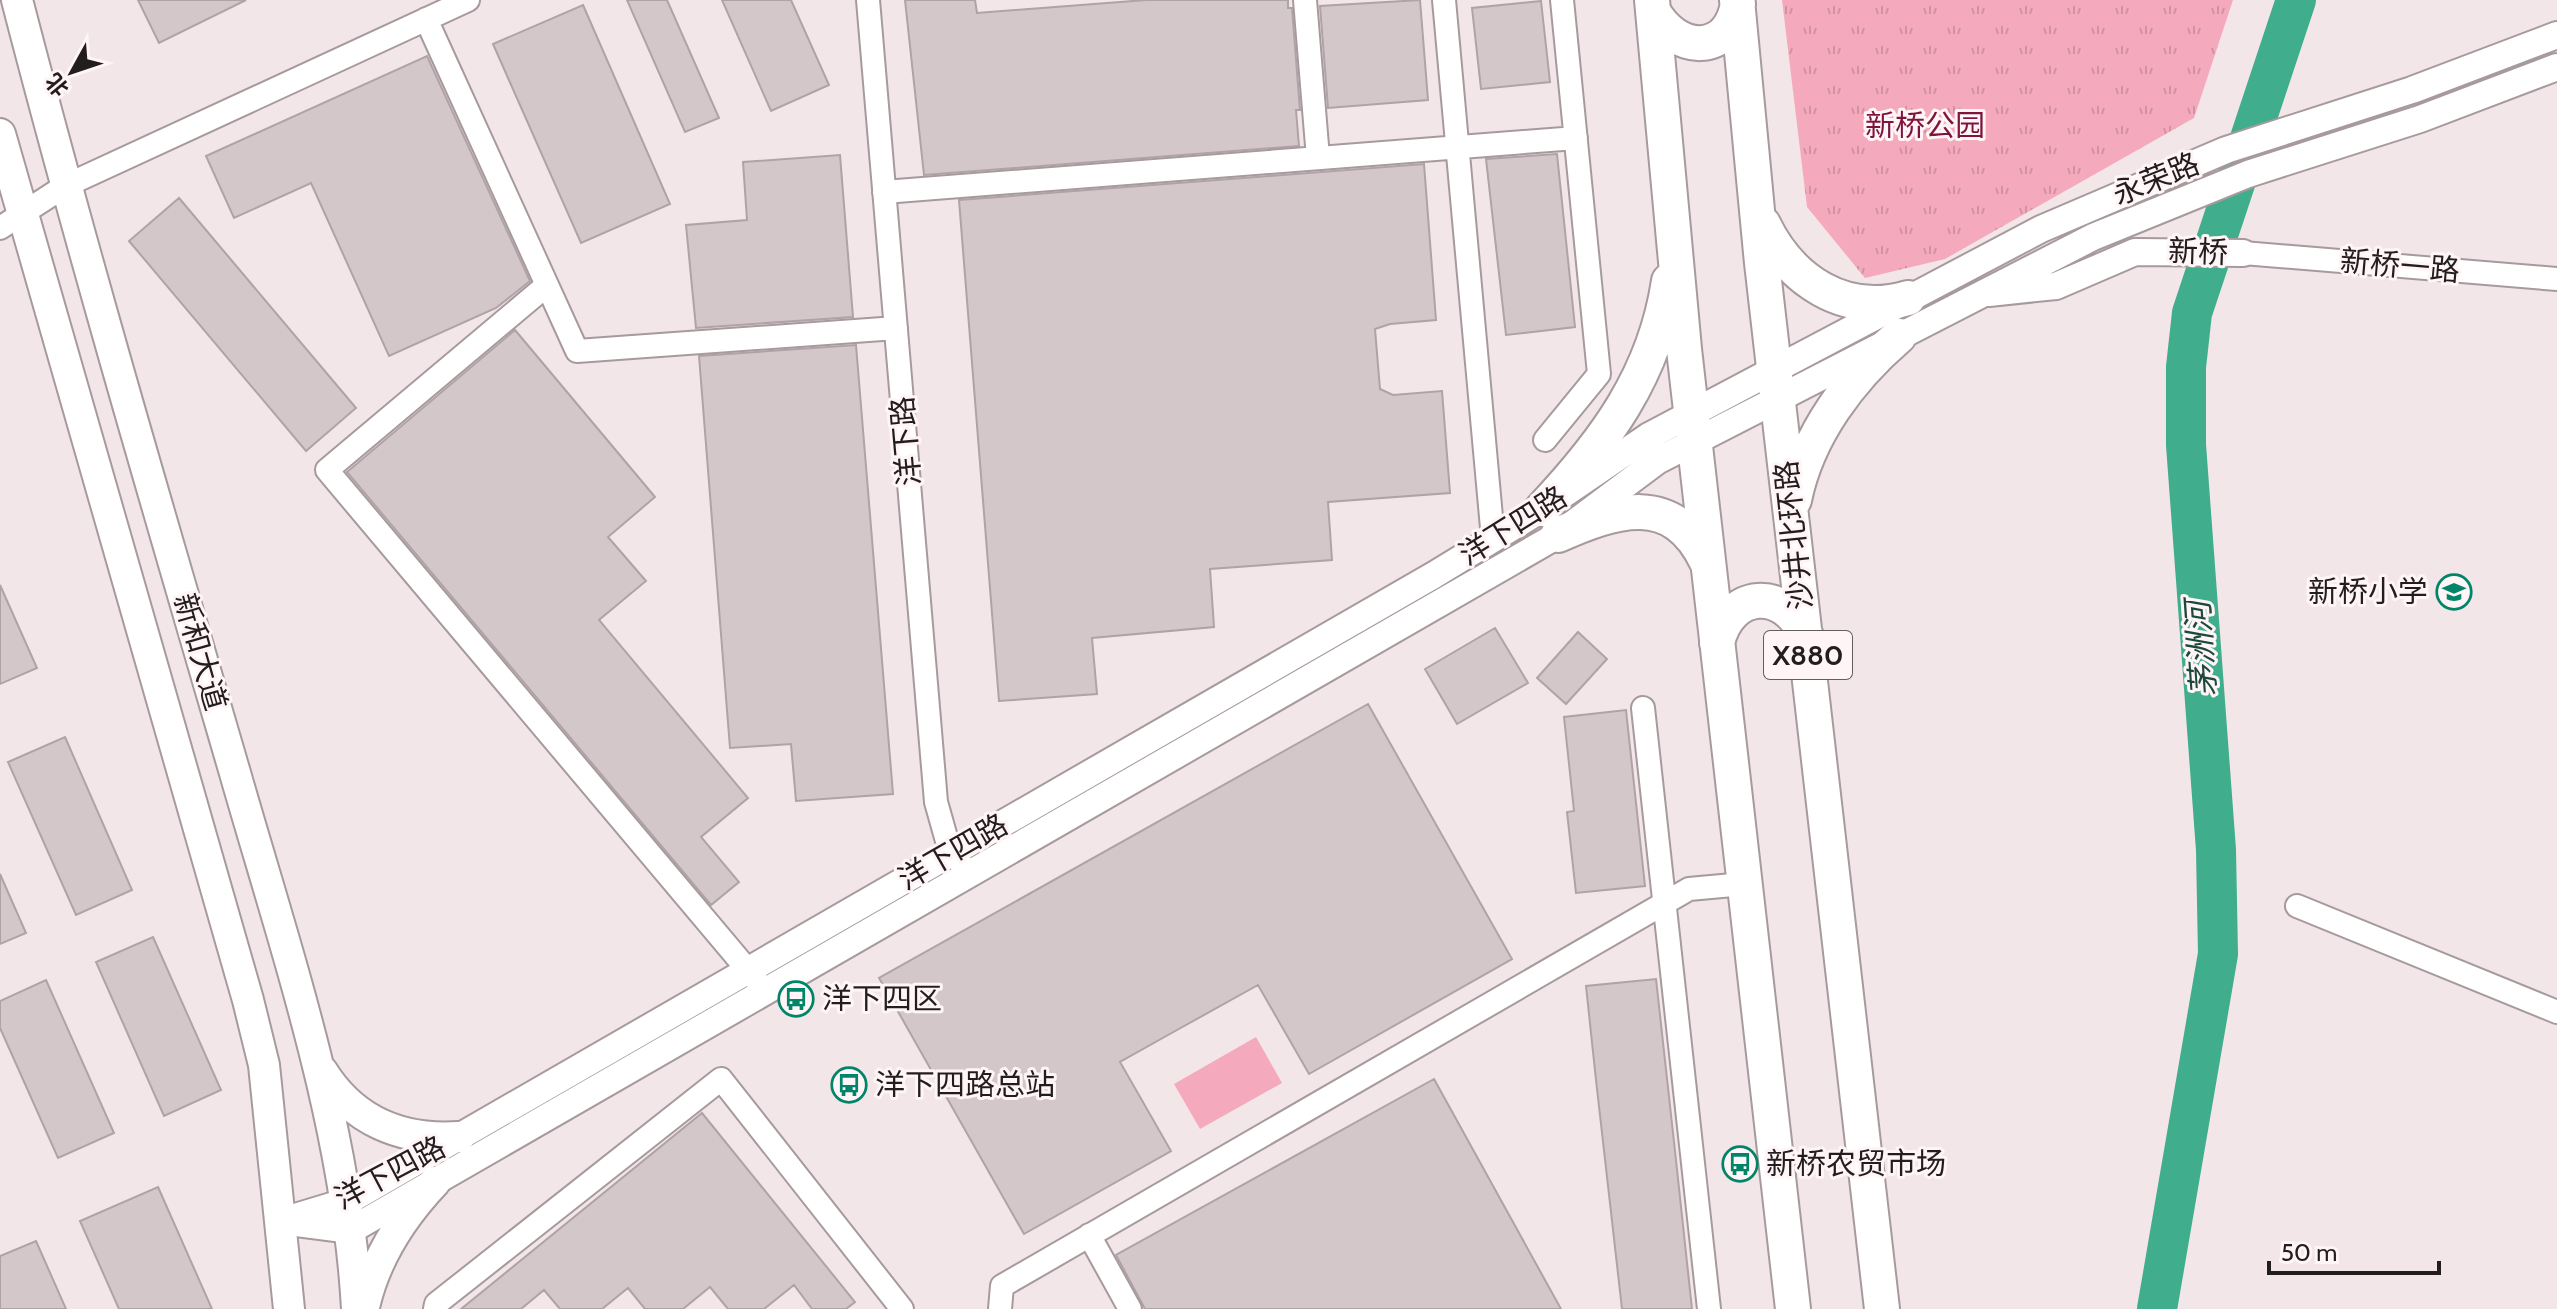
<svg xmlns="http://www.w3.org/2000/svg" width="2557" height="1309" font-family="Cabin,'Noto Sans SC',sans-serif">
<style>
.grass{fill:url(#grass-tufts)}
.pitch{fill:#f4aabc}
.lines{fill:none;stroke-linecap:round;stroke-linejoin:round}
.river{stroke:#40ad8d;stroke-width:40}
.building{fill:#d3c7c9;stroke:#afa3a5;stroke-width:2}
.minor-casing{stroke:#a79a9d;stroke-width:26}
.tertiary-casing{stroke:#a79a9d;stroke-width:30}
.secondary-casing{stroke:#a79a9d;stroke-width:34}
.primary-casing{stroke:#a79a9d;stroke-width:38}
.minor{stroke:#fff;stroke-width:22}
.tertiary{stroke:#fff;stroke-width:26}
.secondary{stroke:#fff;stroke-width:30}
.primary{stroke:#fff;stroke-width:34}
.labels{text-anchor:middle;stroke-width:6;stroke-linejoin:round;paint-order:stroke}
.shield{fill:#fff4f6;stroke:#645e5f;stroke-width:2}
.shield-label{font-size:28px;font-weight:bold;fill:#221d1e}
.park-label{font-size:30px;fill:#7c143c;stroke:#fff4f6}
.street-label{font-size:30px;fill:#221d1e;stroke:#fff4f6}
.poi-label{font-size:30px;fill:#221d1e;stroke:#fff4f6;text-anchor:start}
.water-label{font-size:32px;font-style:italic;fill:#1b493b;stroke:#fff4f6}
</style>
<defs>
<pattern id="grass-tufts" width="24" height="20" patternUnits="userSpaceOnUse" patternTransform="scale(2)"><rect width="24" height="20" fill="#f4aabc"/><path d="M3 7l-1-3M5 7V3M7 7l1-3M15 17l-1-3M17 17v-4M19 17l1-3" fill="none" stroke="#d192a1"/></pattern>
</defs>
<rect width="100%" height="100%" fill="#f3e6e8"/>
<path class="grass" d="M1782 0H2233L2194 118 1945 259 1865 278 1807 207Z"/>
<path class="pitch" d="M1256 1037 1282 1083 1200 1129 1174 1084Z"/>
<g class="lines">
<path class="river" d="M2157 1309 2218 954 2216 850 2186 445V367L2192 313 2296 0"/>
</g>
<path class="building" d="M138 0H246L159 43Z
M627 0H667L719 118 685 132Z
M722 0H791L829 85 771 111Z
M905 0H975L977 13 1146 0H1288V8H1292L1300 110H1296L1299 146 924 175Z
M1420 0 1428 100 1328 108 1320 6Z
M1541 1 1550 82 1481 89 1472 8Z
M583 5 670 204 581 243 493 44Z
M427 56 530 281 496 308 389 356 311 183 234 218 206 156Z
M1557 154 1575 327 1506 335 1486 159Z
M840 155 853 317 696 328 686 225 747 220 743 162Z
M1424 164 1436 320 1390 324 1375 329 1380 389 1393 395 1442 391 1450 493 1328 502 1332 560 1210 569 1214 627 1092 638 1097 694 999 701 959 200Z
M179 198 356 408 306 451 129 241Z
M515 330 655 497 608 537 646 581 599 620 748 798 701 837 739 882 711 905 347 472Z
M856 345 893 794 796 801 791 744 730 748 699 356Z
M0 585 37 668 0 684Z
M1495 628 1528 683 1457 724 1425 669Z
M1578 632 1607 659 1566 704 1537 678Z
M1368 704 1512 959 1309 1074 1258 985 1177 1030 1120 1062 1171 1151 1024 1234 879 978Z
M1626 710 1645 886 1576 893 1567 812 1574 811 1564 717Z
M65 737 132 890 76 915 8 762Z
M0 874 26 933 0 944Z
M153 937 221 1090 164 1116 96 962Z
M1656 979 1675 1151 1692 1309H1622L1596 1080 1586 986Z
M46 980 114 1133 58 1158 0 1028V1001Z
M1434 1079 1561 1309H1145L1116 1255Z
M702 1113 855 1302 846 1309H812L794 1285 764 1309H728L710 1287 683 1309H645L628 1288 602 1309H560L544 1290 521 1309H461Z
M158 1187 212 1309H119L80 1221Z
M36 1241 66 1309H0V1256Z"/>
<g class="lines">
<defs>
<path id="minor" d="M868 0 936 802 947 841 963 867
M1305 0 1318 158
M1444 0 1493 539
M426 19 577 351 896 328
M884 192 1576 138
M0 228 65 186 468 0
M2243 253 2557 279
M547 285 327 470 757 981
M1545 440 1599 374 1562 0
M1643 708 1709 1309
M2297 906 2557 1012
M1089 1235 1130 1309
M435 1309 436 1304 721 1079 902 1309
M1000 1309 1002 1286 1689 889 1744 884"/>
<path id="tertiary" d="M1989 293 2056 286 2135 252 2243 253
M282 1221 348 1201 1434 575 1542 509 1649 436 2041 229 2226 150 2412 90 2557 35
M289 1222 351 1230 1558 535 1657 461 2093 237 2248 174 2420 119 2557 67"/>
<path id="secondary" d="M17 0C84 259 160 516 235 773 285 948 347 1126 357 1309
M0 134 248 1000 264 1065 289 1309
M322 1071C353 1121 401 1141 459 1137
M364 1307C375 1258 401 1218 435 1182"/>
<path id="primary" d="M1652 0 1684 349 1793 1309
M1737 0 1762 263 1882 1309
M1653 11C1676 53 1728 57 1738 4
M1763 224C1790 280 1844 317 1908 298
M1794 500C1807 435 1850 378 1899 336
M1542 509C1605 442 1655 375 1669 281
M1558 535C1615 510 1673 490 1707 562
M1717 643C1729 590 1785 586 1806 636"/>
</defs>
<use href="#minor" class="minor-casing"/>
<use href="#tertiary" class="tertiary-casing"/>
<use href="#secondary" class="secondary-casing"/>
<use href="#primary" class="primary-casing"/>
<use href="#minor" class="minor"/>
<use href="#tertiary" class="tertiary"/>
<use href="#secondary" class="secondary"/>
<use href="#primary" class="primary"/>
</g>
<defs>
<symbol id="school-ring" viewBox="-11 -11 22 22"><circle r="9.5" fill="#fff4f6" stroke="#008568" stroke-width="1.5"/><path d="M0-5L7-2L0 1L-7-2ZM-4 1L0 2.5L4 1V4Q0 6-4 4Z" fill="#008568"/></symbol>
<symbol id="bus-ring" viewBox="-11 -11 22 22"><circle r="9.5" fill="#fff4f6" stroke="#008568" stroke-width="1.5"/><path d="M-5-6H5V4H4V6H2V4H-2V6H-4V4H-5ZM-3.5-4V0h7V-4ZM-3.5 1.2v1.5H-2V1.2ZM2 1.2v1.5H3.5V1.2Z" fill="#008568"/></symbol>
</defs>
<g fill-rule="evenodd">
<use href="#school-ring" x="2434" y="572" width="40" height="40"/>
<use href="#bus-ring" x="776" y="979" width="40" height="40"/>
<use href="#bus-ring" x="829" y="1065" width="40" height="40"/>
<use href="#bus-ring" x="1720" y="1144" width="40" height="40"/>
</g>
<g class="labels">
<rect class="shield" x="1764" y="631" width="88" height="48" rx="6"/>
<g class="shield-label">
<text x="1808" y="665">X880</text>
</g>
<g class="park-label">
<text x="1925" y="136">新桥公园</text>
</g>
<g class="street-label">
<text transform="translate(2156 179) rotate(-22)" y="10">永荣路</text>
<text transform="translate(2198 252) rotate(2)" y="10">新桥</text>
<text transform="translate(2400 266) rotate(5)" y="10">新桥一路</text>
<text transform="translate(906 441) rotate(-95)" y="10">洋下路</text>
<text transform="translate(1513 526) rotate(-32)" y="10">洋下四路</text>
<text transform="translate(1794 535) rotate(-96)" y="10">沙井北环路</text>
<text transform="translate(200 652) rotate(74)" y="10">新和大道</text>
<text transform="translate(953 852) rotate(-30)" y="10">洋下四路</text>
<text transform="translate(390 1173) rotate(-28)" y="10">洋下四路</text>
</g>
<g class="poi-label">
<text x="2428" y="602" text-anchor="end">新桥小学</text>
<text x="822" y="1009">洋下四区</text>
<text x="875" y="1095">洋下四路总站</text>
<text x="1766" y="1174">新桥农贸市场</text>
</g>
<g class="water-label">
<text transform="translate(2201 649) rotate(-94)" y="11">茅洲河</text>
</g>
</g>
<g transform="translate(72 72) rotate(230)" stroke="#fff4f6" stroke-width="6" paint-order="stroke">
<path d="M0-6L14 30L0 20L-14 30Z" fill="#221d1e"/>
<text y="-12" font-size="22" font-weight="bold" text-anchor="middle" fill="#221d1e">北</text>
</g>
<path d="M2269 1261v12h170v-12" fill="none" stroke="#221d1e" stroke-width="4"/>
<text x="2281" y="1261" font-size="24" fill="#221d1e" stroke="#fff4f6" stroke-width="6" paint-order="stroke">50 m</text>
</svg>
